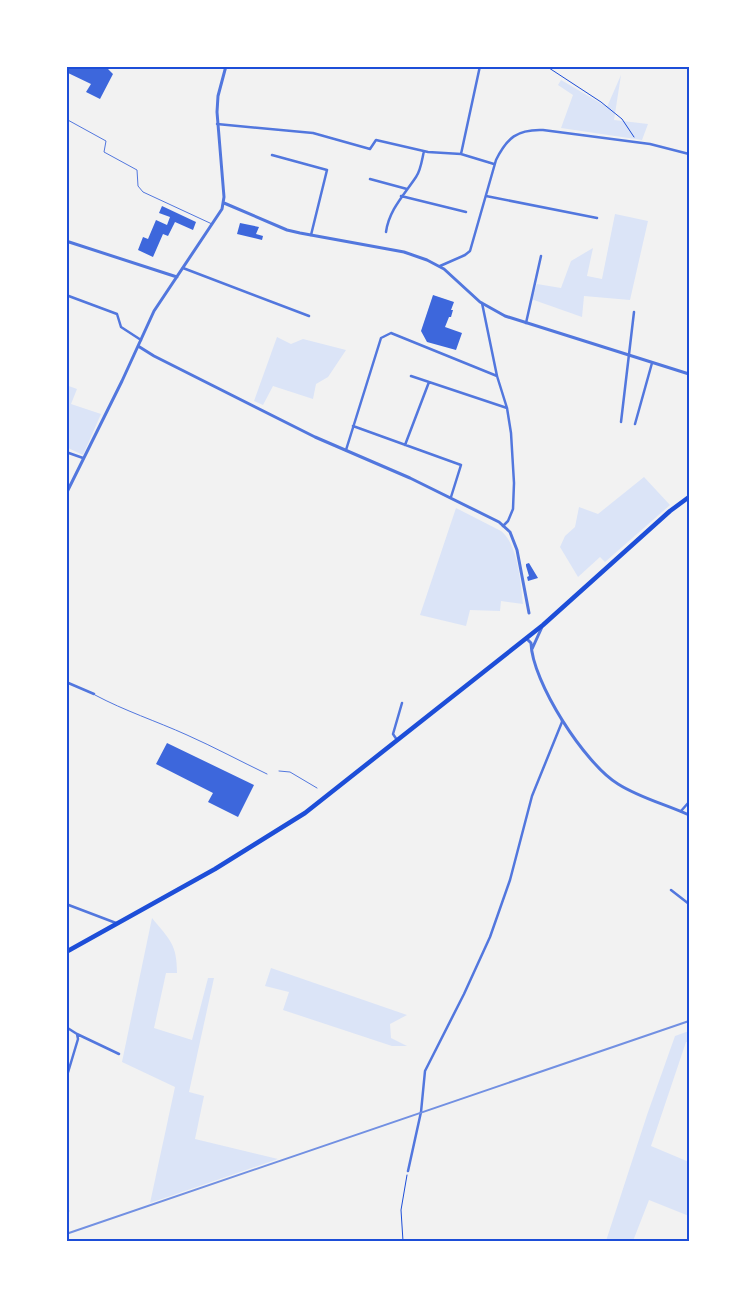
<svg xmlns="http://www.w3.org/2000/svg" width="755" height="1307" font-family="'Sofia Sans Condensed',sans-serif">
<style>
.green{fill:#dbe4f7}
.building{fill:#3d67dc}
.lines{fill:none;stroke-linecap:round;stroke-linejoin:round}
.path{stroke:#1d4ed8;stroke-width:1}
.service{stroke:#5277de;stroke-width:1}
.minor{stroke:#5277de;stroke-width:2.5}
.tertiary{stroke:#5277de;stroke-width:3}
.primary{stroke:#1d4ed8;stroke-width:4.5}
.rail{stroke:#7290e2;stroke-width:2}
.neatline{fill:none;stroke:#1d4ed8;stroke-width:2}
</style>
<rect width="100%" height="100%" fill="#f2f2f2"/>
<path class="green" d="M621 75 614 120 648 124 642 140 561 128 573 95 558 85 561 80 607 107Z
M615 214 648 221 630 300 584 296 582 317 531 299 537 284 561 288 571 261 593 248 587 276 602 279Z
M277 337 291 344 303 339 346 350 328 377 316 384 313 399 273 386 263 405 254 401Z
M66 385 77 389 71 404 101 414 83 455 66 447Z
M644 477 670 505 605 562 600 557 578 577 560 547 565 536 575 527 579 507 598 514Z
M456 508 501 531C518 544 521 584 523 604L501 601 500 611 470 610 466 626 420 615Z
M152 918C170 940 177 944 177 973H166L154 1028 192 1040 208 978H214L189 1092 204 1096 195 1139 278 1159 150 1203 175 1087 122 1062Z
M271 968 407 1015 390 1024 391 1038 407 1046H392L283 1010 289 992 265 986Z
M689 1031V1042H686L651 1146 689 1162V1216L649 1200 633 1241H606L647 1115 675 1036Z"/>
<path class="building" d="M66 66H109L108 69 113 74 100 99 86 92 91 84 66 72Z
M162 206 196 222 193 230 175 222 168 236 163 234 153 257 138 250 143 237 148 239 156 220 167 225 170 217 159 213Z
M240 223 259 227 256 234 263 236 262 240 237 234Z
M433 295 454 302 451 310H453L451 317H449L445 327 462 333 456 350 427 342 421 331Z
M529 563 538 578 528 581 527 577 529 576 526 566V564Z
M167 743 254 785 238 817 208 802 213 793 156 764Z"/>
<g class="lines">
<path class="path" d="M546 66 601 102 622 119 634 137
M403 1241 401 1210 407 1175"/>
<path class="service" d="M66 119 106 141 104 152 137 170 138 186 143 192 212 224
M95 695C125 711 156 721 187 735 214 747 240 761 267 774
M279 771 290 772 317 788"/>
<path class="minor" d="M217 124 313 133 370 149 376 140 428 152 461 154 494 164
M461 154 480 66
M272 155 327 170 311 235
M370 179 407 189
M401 196 466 212
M486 196 597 218
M386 232C389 210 404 195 416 177 421 170 422 159 424 151
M440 266 465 255 470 251 496 160C507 138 517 129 543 130L650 144 689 154
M183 268 309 316
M66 295 117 314 121 327 141 340
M482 303 497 376 507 408 511 433 514 483 513 509 508 521 503 526
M526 323 541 256
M411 376 507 408
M621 422 634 312
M635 424 652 363
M353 426 461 465 451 497
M405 445 429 382
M346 450 381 338 391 333 497 376
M66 452 83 458
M66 682 94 694
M397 740 393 734 402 703
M681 811 689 802
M671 890 689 904
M66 904 116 923
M66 1027 77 1034 119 1054
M66 1079 78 1039 77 1034
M408 1171 421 1112 425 1071 464 994 490 937 510 880 532 796 562 722V720
M66 1211H68"/>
<path class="tertiary" d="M224 203 287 230 300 233 404 252 427 260 444 269 480 302 505 316 689 374
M66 241 177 277
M138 346 154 356 315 437 410 478 499 522 510 532 517 550 529 613
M66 494 122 381 154 311 222 209 224 197 217 112 218 96 226 66
M526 638 531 643C532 682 585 764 618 784 640 798 665 804 689 815
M532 649 542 627"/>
<path class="primary" d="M66 952 215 869 305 813 543 625 670 511 689 497"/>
<path class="rail" d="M66 1234 689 1021"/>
</g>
<rect width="755" height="1307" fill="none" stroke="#ffffff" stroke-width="135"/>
<rect x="68" y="68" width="620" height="1172" class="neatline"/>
</svg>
